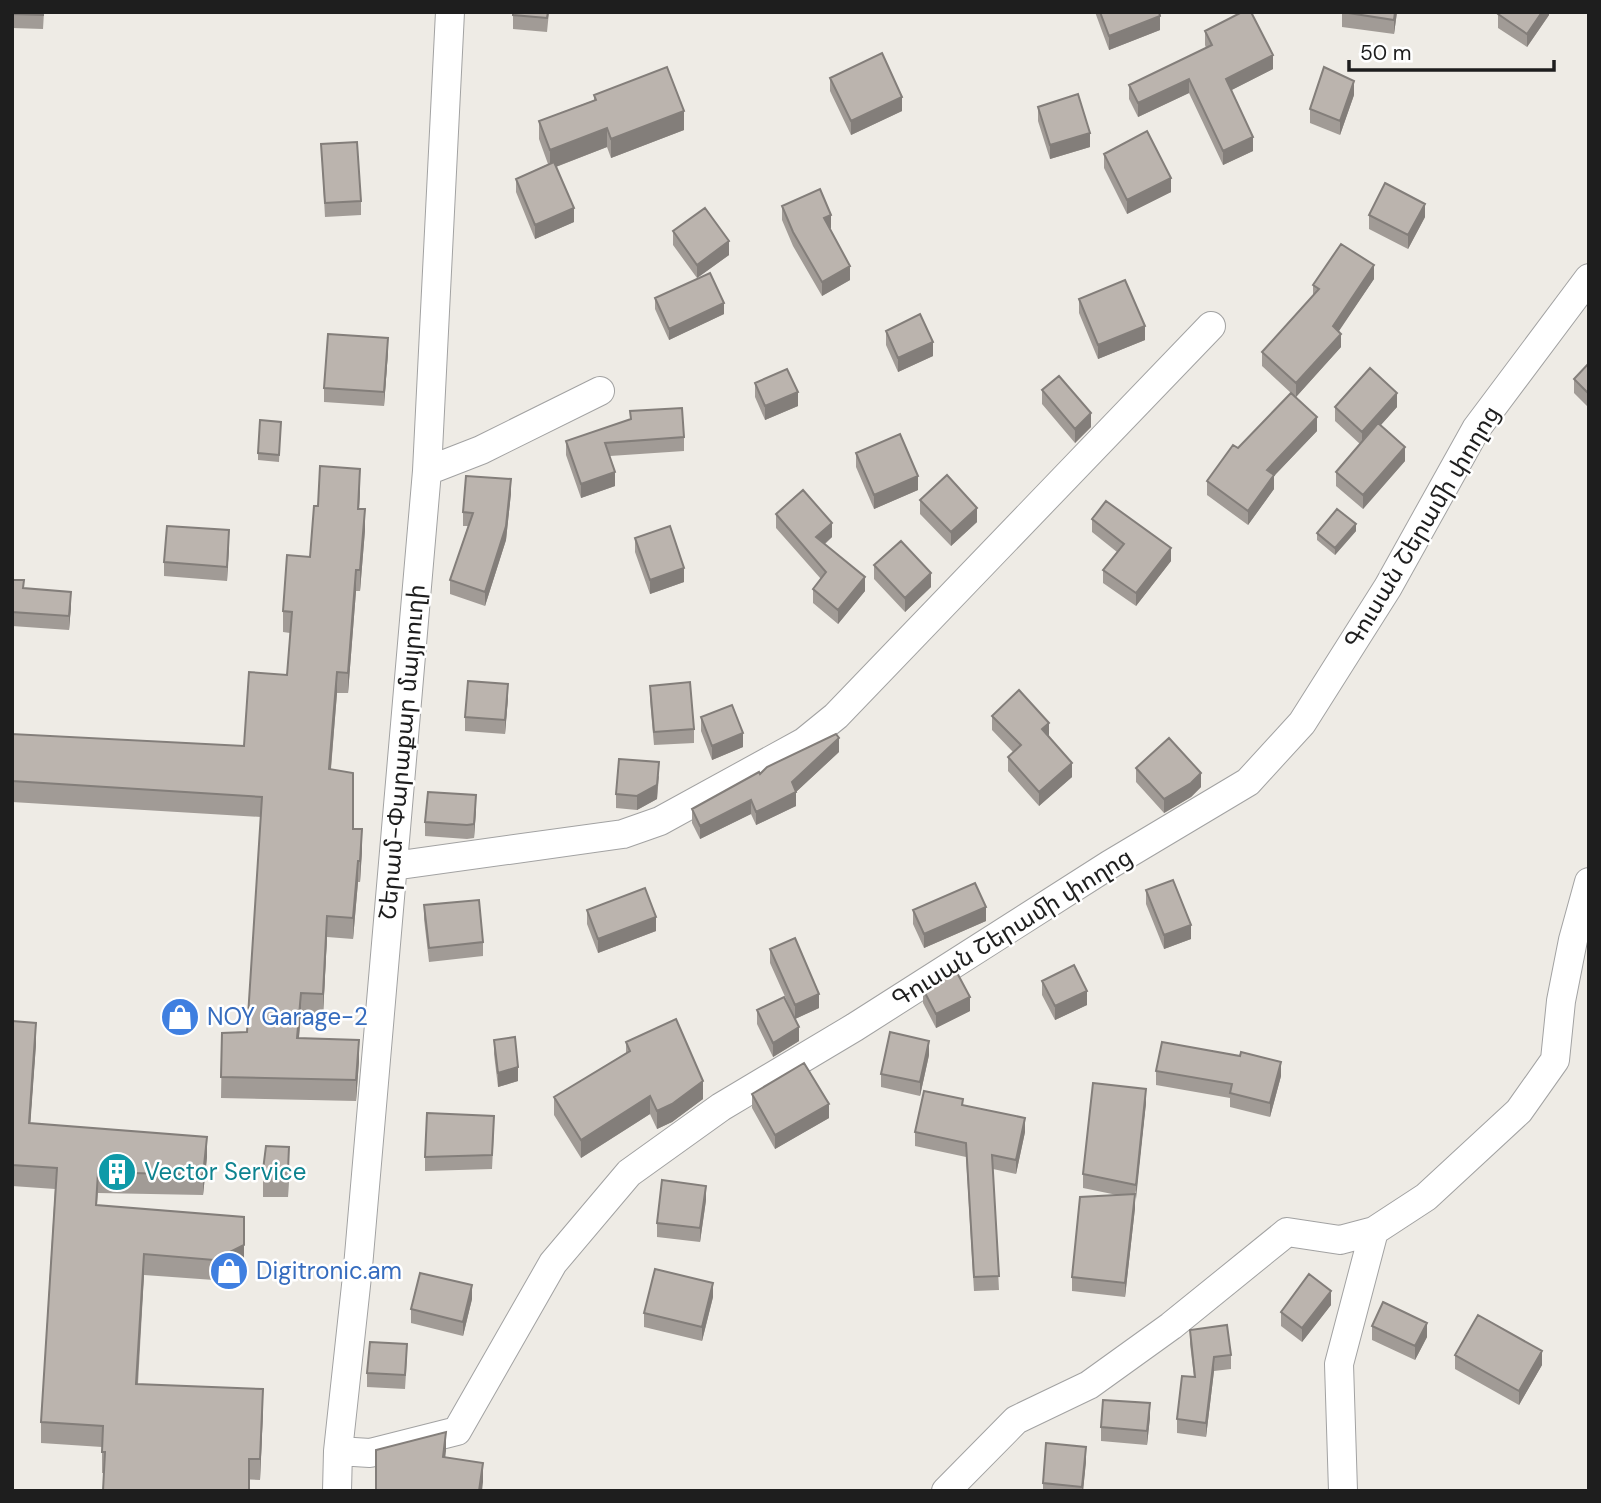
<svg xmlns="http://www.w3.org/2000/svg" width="1601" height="1503" font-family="'DM Sans','Noto Sans Armenian',sans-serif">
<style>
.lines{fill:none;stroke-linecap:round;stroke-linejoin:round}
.minor-casing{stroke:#a2a2a2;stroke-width:30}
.minor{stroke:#fff;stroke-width:28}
.wall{fill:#a19b96}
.shaded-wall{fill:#837e7a}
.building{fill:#bbb4ae;stroke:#837e7a;stroke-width:2}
.labels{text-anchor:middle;stroke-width:5;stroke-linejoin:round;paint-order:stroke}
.street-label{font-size:24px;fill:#1e1e1e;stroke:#fff}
.shop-label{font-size:24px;fill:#366cbe;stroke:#fff;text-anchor:start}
.culture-label{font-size:24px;fill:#0d838f;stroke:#fff;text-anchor:start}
</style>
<rect width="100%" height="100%" fill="#eeebe5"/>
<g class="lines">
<defs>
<path id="minor" d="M427 471 481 450 600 391
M393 866 623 834 660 821 804 742 836 716 1211 326
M338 1451 370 1453 457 1431 553 1263 629 1173 721 1107 855 1027 1109 865 1248 782 1302 723 1388 587 1476 429 1589 278
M337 1491 338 1451 358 1267 427 471 450 12
M946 1491 1016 1420 1089 1385 1171 1326 1287 1232 1340 1240 1374 1231 1426 1197 1519 1111 1555 1060 1561 1001 1573 940 1589 882
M1343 1491 1339 1364 1374 1231"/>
</defs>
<use href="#minor" class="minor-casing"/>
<use href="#minor" class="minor"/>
</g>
<path class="wall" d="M12 12H44L43 29 12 28Z
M513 12H549L547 32 513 29Z
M1095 12H1159L1160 30 1109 50Z
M1342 12H1397L1394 34 1342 27Z
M1549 12V15L1527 47 1498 28V14Z
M1205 31 1273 69 1231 90 1253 151 1223 165 1189 93 1138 117 1129 99V85L1206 48 1205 45Z
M830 78 902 111 851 135 830 91Z
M594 95 684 130 611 158 607 147 556 167 574 222 535 239 516 192V179L548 164 539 139V121L594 100Z
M1354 95 1340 135 1310 123V109Z
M1038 107 1090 147 1050 159 1038 121Z
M321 144 361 201V215L325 217Z
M1104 154 1171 192 1127 214 1104 168Z
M782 206 831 228 830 229 850 280 822 296 793 246 782 220Z
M1369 215 1425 217 1408 249 1369 229Z
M673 231 729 255 697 278 673 245Z
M1374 279 1338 331 1341 347 1296 397 1317 431 1274 476V489L1248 525 1207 495V481L1291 393 1262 366V352L1313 296V285Z
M655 298 724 314 669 340 655 309Z
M1079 299 1145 340 1098 359 1079 313Z
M886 331 933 356 898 372 886 345Z
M388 352 384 406 324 402V388Z
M1589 363V408L1574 393V379Z
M755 383 798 406 765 420 755 397Z
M1042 390 1091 427 1075 443 1042 404Z
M1335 407H1397L1380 426 1405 461 1363 509 1336 486V472L1360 444 1335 421Z
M281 422 279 462 258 460V453Z
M684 437V451L610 456 615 486 581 498 566 455V441Z
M856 453 918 490 874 509 856 467Z
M360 489 359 509 365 530 360 591H356L348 693H337L331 769 362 850 360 882H358L353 939 327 937 323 1015 301 1014 299 1038 359 1061 356 1101 221 1098 222 1033 247 1032 261 817 12 802V734L244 746 287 675 290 633 283 632V611L310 557 318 506Z
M511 493 506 540 485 606 450 594V580L468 526H463V512Z
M920 500 977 522 951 546 920 514Z
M776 514 832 537 825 544 865 591 838 624 813 603V589L821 579 776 528Z
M1092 519 1171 561 1136 606 1103 583V570L1117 552 1092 532Z
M1356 531 1335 555 1317 540V533Z
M635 538 684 582 650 594 635 552Z
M229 544 227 581 164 576V562Z
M874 565 931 587 905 612 874 579Z
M12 580 24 588 71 606 69 630 12 626Z
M650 686 694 729V743L654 745 650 700Z
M508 698 505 734 465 731V717Z
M992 716 1049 737 1072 777 1039 806 1008 771V757L1013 752 992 730Z
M701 717 743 747 712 760 701 731Z
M839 752 796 792V806L756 825 751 814 700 839 692 823V809L760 774Z
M1136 768 1201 787 1191 797 1164 813 1136 782Z
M659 776 657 799 637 810 616 808V794Z
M476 809 474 838 467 839 425 836V822Z
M1146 890 1191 939 1164 949 1146 904Z
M424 905 483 942V956L429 962 424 919Z
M587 910 656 931 598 953 587 924Z
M913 910 986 921 924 948 913 924Z
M770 949 819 1008 795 1019 770 963Z
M1042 981 1087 1005 1055 1020 1042 995Z
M923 989 970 1011 936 1028 923 1003Z
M757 1010 799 1041 773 1057 757 1024Z
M12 1021 36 1044 30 1123 207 1157 203 1195 98 1193 97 1205 244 1265 214 1280 144 1275 138 1384 263 1410 260 1480 102 1473V1447L41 1443V1422L55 1189 12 1186Z
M494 1040 518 1081 498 1087 494 1054Z
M626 1042 703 1099 672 1122 657 1129 650 1114 581 1158 554 1115V1097L626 1053Z
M929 1055 920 1096 881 1087V1074Z
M1156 1071 1281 1076 1270 1117 1230 1107V1098L1156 1085Z
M752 1094 829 1118 775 1149 752 1108Z
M1146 1103 1135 1199V1208L1125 1297 1072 1291V1277L1117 1195 1083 1188V1174Z
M963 1105 1025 1132 1016 1174 993 1169 999 1290 974 1291 966 1157 915 1146V1132Z
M494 1130 492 1169 425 1171V1157Z
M289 1147 288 1197H263V1170Z
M706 1200 700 1242 657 1237V1223Z
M713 1297 702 1341 644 1327V1313Z
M472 1299 463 1336 411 1323V1309Z
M1331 1305 1302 1342 1281 1326V1312Z
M1372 1326 1427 1337 1415 1360 1372 1340Z
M1190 1330 1231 1355V1369L1214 1371 1206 1437 1177 1433V1419L1194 1377 1190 1344Z
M1455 1355 1542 1365 1519 1405 1455 1369Z
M407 1358 405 1389 367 1387V1373Z
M1150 1417 1147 1445 1101 1441V1427Z
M1086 1461 1083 1491H1043V1483Z"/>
<path class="shaded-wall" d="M1395 12H1397L1394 34V20Z
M1542 12H1549V15L1527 47V34Z
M1160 16V30L1109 50V36Z
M1273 55V69L1226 93V79Z
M1189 79V93L1138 117V103Z
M1354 81V95L1340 135V121Z
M902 97V111L851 135V121Z
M684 111V130L611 158V139Z
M607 128V147L550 169V150Z
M1090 133V147L1050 159V145Z
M1253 137V151L1223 165V151Z
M1171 178V192L1127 214V200Z
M1425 204V217L1408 249V235Z
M574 208V222L535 239V225Z
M831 215V228L824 232V218Z
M729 241V255L697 278V265Z
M1374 265V279L1333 340V326Z
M850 266V280L822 296V282Z
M724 303V314L669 340V329Z
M1145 326V340L1098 359V345Z
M1341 334V347L1296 397V383Z
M388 338V352L384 406V392Z
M933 342V356L898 372V358Z
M798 392V406L765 420V406Z
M1397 393V407L1362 446V432Z
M1091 413V427L1075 443V429Z
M1317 417V431L1274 476V489L1248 525V511L1267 470Z
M1405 447V461L1363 509V495Z
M360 469V489L358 530V509Z
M615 472V486L581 498V484Z
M918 476V490L874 509V495Z
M511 479V493L506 540 485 606V592Z
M977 508V522L951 546V532Z
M365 509V530L360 591V570Z
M832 523V537L816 551V537Z
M1356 524V531L1335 555V548Z
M229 530V544L227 581V567Z
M1171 548V561L1136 606V593Z
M684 568V582L650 594V580Z
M356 570V591L348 693V673Z
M931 573V587L905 612V598Z
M865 577V591L838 624V610Z
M71 592V606L69 630V616Z
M337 672V693L329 790V769Z
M508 684V698L505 734V720Z
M1049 723V737L1042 729Z
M743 733V747L712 760V746Z
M839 738V752L796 792V806L756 825V812L792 782Z
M659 762 657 799 637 810V796Z
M1072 763V777L1039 806V792Z
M1201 773V787L1191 797 1164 813V799Z
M476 795V809L474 838V824Z
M751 800V814L700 839V826Z
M362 829V850L360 882V861Z
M358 861V882L353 939V918Z
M986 907V921L924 948V934Z
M327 916V937L323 1015V994Z
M656 917V931L598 953V939Z
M1191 925V939L1164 949V935Z
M1087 991V1005L1055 1020V1006Z
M301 993V1014L297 1058V1038Z
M819 994V1008L795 1019V1005Z
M970 997V1011L936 1028V1014Z
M36 1023V1044L29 1143V1123Z
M799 1027V1041L773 1057V1043Z
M359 1040V1061L356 1101V1080Z
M929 1041V1055L920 1096V1082Z
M1281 1062V1076L1270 1117V1103Z
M518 1067V1081L498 1087V1073Z
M703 1081V1099L672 1122 657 1129V1111Z
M1146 1089V1103L1136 1199V1185Z
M650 1096V1114L581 1158V1140Z
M829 1104V1118L775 1149V1135Z
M1025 1118V1132L1016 1174V1160Z
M207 1137V1157L203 1195V1175Z
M289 1147V1174L288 1197V1170Z
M706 1186V1200L700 1242V1228Z
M1135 1194V1208L1125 1297V1283Z
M244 1245V1265L214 1280V1260Z
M144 1254V1275L136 1404V1384Z
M713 1283V1297L702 1341V1327Z
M472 1285V1299L463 1336V1322Z
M1331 1291V1305L1302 1342V1328Z
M1427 1323V1337L1415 1360V1346Z
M1542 1351V1365L1519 1405V1391Z
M1214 1357V1371L1206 1437V1423Z
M263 1389V1410L260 1480V1459Z
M1150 1403V1417L1147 1445V1431Z
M446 1432V1451L443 1476V1457Z
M1086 1447V1461L1083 1491H1082Z
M483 1463V1482L482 1491H479Z"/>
<path class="building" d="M12 12H43V15L12 14Z
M513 12H548L547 18 513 15Z
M1100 12H1159L1160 16 1109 36Z
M1242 12H1251L1273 55 1226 79 1253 137 1223 151 1189 79 1138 103 1129 85 1212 45 1205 31Z
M1342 12H1395L1394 20Z
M1499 12H1542L1527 34 1498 14Z
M882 53 902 97 851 121 830 78Z
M667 67 684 111 611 139 607 128 550 150 539 121 596 100 594 95Z
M1324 67 1354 81 1340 121 1310 109Z
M1078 94 1090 133 1050 145 1038 107Z
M1147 131 1171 178 1127 200 1104 154Z
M357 142 361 201 325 203 321 144Z
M554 162 574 208 535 225 516 179Z
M1385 183 1425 204 1408 235 1369 215Z
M820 189 831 215 824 218 850 266 822 282 793 232 782 206Z
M705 208 729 241 697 265 673 231Z
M1341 244 1374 265 1333 326 1341 334 1296 383 1262 352 1319 289 1313 285Z
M710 273 724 303 669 329 655 298Z
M1125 280 1145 326 1098 345 1079 299Z
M920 314 933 342 898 358 886 331Z
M328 334 388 338 384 392 324 388Z
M1589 363V394L1574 379Z
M1370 368 1397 393 1362 432 1335 407Z
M787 369 798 392 765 406 755 383Z
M1059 376 1091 413 1075 429 1042 390Z
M1291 393 1317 417 1267 470 1274 475 1248 511 1207 481 1233 445 1238 448Z
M682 408 684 437 605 443 615 472 581 484 566 441 631 419 630 411Z
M260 420 281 422 279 455 258 453Z
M1378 423 1405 447 1363 495 1336 472Z
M900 434 918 476 874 495 856 453Z
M320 466 360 469 358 509H365L360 570H356L348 673 337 672 329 769 353 773V829H362L360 861H358L353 918 327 916 323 994 301 993 297 1038 359 1040 356 1080 221 1077 222 1033 247 1032 262 797 12 781V734L244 746 249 672 287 675 292 612 283 611 287 555 310 557 314 506H318Z
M947 475 977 508 951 532 920 500Z
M466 476 511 479 506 526 485 592 450 580 473 513 463 512Z
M803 490 832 523 816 537 865 577 838 610 813 589 826 572 776 514Z
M1106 501 1171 548 1136 593 1103 570 1124 544 1092 519Z
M1337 509 1356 524 1335 548 1317 533Z
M167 526 229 530 227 567 164 562Z
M670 526 684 568 650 580 635 538Z
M901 541 931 573 905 598 874 565Z
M12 580H24L23 588 71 592 69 616 12 612Z
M468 681 508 684 505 720 465 717Z
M690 682 694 729 654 732 650 686Z
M1019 690 1049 723 1042 729 1072 763 1039 792 1008 757 1021 745 992 716Z
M732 705 743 733 712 746 701 717Z
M836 734 839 738 792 782 796 792 756 812 751 800 700 826 692 809 759 772 760 774 767 767Z
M1169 738 1201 773 1191 783 1164 799 1136 768Z
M619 759 659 762 657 785 637 796 616 794Z
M428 792 476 795 474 824 467 825 425 822Z
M1173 880 1191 925 1164 935 1146 890Z
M975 883 986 907 924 934 913 910Z
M645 888 656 917 598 939 587 910Z
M479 900 483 942 429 948 424 905Z
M795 938 819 994 795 1005 770 949Z
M1074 965 1087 991 1055 1006 1042 981Z
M955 969 970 997 936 1014 923 989Z
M784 997 799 1027 773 1043 757 1010Z
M676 1019 703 1081 672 1104 657 1111 650 1096 581 1140 554 1097 630 1051 626 1042Z
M12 1021 36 1023 29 1123 207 1137 203 1175 98 1172 96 1205 244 1217V1245L214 1260 144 1254 136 1384 263 1389 260 1459H249V1491H103L105 1452H102L103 1426 41 1422 57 1168 12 1165Z
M890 1032 929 1041 920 1082 881 1074Z
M515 1037 518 1067 498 1073 494 1040Z
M1162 1042 1240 1056 1241 1052 1281 1062 1270 1103 1230 1093 1232 1084 1156 1071Z
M804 1063 829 1104 775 1135 752 1094Z
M1093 1083 1146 1089 1136 1185 1083 1174Z
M924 1091 963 1099 962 1105 1025 1118 1016 1160 992 1155 999 1276 974 1277 966 1143 915 1132Z
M427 1113 494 1116 492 1155 425 1157Z
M266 1146 289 1147 288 1170H263Z
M662 1180 706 1186 700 1228 657 1223Z
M1135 1194 1125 1283 1072 1277 1080 1197Z
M655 1269 713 1283 702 1327 644 1313Z
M420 1273 472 1285 463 1322 411 1309Z
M1309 1274 1331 1291 1302 1328 1281 1312Z
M1383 1302 1427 1323 1415 1346 1372 1326Z
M1478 1315 1542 1351 1519 1391 1455 1355Z
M1227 1325 1231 1355 1214 1357 1206 1423 1177 1419 1182 1376 1195 1377 1190 1330Z
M370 1342 407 1344 405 1375 367 1373Z
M1103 1400 1150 1403 1147 1431 1101 1427Z
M446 1432 443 1457 483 1463 479 1491H376V1450Z
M1046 1443 1086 1447 1082 1487 1043 1483Z"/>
<defs>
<symbol id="shop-disc" viewBox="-11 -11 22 22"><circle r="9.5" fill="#3f7fe0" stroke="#fff"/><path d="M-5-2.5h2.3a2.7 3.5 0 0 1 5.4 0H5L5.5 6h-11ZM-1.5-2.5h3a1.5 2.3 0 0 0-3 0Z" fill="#fff"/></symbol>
<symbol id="building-disc" viewBox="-11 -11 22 22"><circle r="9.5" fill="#0f9aa8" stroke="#fff"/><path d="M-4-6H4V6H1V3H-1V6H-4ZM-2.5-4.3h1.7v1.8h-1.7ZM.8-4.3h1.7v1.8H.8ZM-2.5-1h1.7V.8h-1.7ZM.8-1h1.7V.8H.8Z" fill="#fff"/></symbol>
</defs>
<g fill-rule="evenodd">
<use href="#shop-disc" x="158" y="995" width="44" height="44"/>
<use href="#building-disc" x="95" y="1150" width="44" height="44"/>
<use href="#shop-disc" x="207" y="1249" width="44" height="44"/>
</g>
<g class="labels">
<g class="street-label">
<text transform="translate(1422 527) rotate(-59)" y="8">Գուսան Շերամի փողոց</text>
<text transform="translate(402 752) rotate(-85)" y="8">Շերամ-Փարաքար մայրուղի</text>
<text transform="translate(1012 928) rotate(-32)" y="8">Գուսան Շերամի փողոց</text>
</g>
<g class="shop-label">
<text x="207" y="1025">NOY Garage-2</text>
<text x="256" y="1279">Digitronic.am</text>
</g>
<g class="culture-label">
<text x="144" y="1180">Vector Service</text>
</g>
</g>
<rect width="1601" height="1503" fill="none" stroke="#1e1e1e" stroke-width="28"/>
<path d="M1349 60v10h205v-10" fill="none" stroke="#1e1e1e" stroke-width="3.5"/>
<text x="1360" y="60" font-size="21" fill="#1e1e1e" stroke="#ffffff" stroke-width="5" paint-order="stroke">50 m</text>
</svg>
